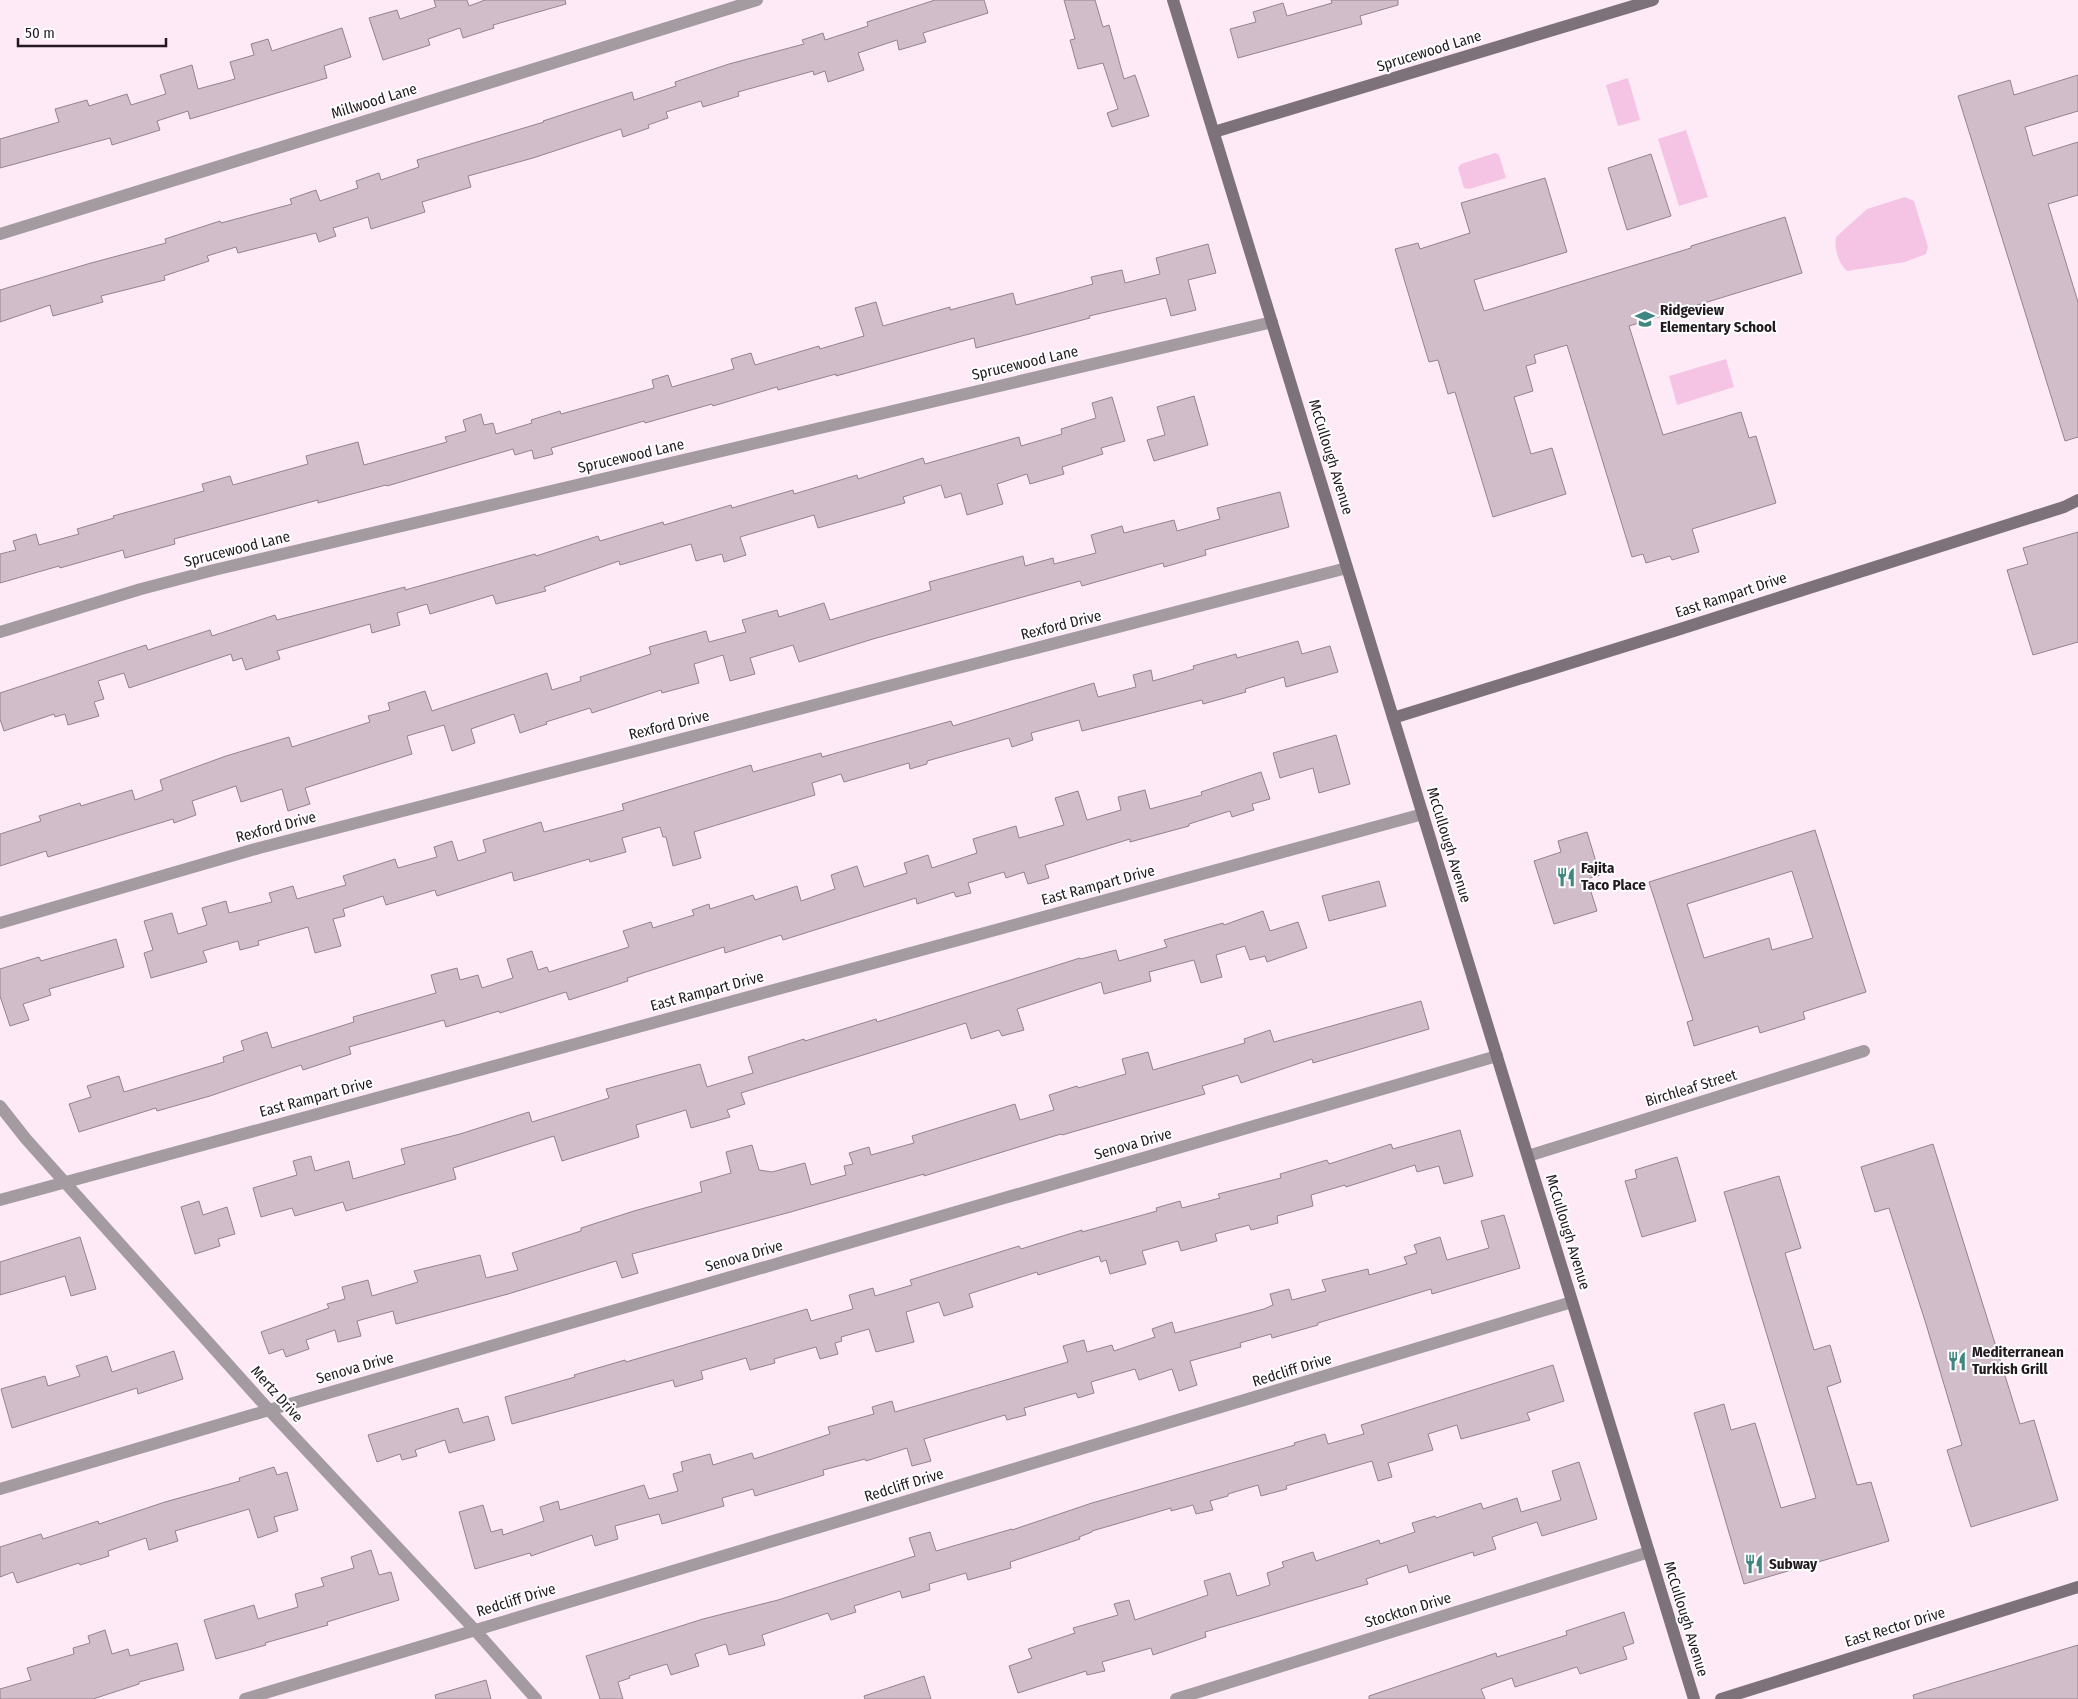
<svg xmlns="http://www.w3.org/2000/svg" width="2078" height="1699" font-family="'Fira Sans Condensed',sans-serif">
<style>
.green{fill:#f5c4e5}
.building{fill:#d1bdca;stroke:#95828e;fill-rule:evenodd}
.lines{fill:none;stroke-linecap:round;stroke-linejoin:round}
.street{stroke:#a39ba0;stroke-width:12}
.secondary{stroke:#7e727a;stroke-width:12}
.labels{text-anchor:middle;stroke-width:4;stroke-linejoin:round;paint-order:stroke}
.street-label{font-size:15px;fill:#221a1f;stroke:#fff}
.poi-label{font-size:15px;font-weight:bold;fill:#221a1f;stroke:#fff;text-anchor:start}
</style>
<rect width="100%" height="100%" fill="#fee9f7"/>
<path class="green" d="M1628 78 1640 120 1618 126 1606 85Z
M1686 130 1708 197 1679 206 1658 139Z
M1495 153 1499 155 1506 178 1469 189 1464 188 1458 168 1461 164Z
M1905 197 1914 201 1928 247 1926 254 1905 262 1847 271C1838 263 1834 248 1836 237L1867 209Z
M1726 359 1734 387 1677 405 1669 376Z"/>
<path class="building" d="M434 0H467L469 6 485 0H565L566 4 493 25 494 28 463 38 460 28 428 39 430 45 383 60 369 18 397 10 400 19 436 7Z
M935 0H984L988 13 923 33 926 42 899 50 897 40 858 53 864 70 828 82 825 71 814 75 813 71 738 92 739 96 703 107 701 101 666 112 668 118 648 125 649 128 623 137 621 129 533 158 468 176 471 187 422 202 425 212 371 229 368 217 333 228 336 236 319 242 316 233 238 253 236 247 207 256 209 261 164 276 165 280 101 296 103 302 53 316 50 305 0 322V290L91 263 166 243 165 239 220 221 221 223 292 204 290 199 316 190 320 201 358 188 356 181 379 173 381 180 419 167 417 160 544 122 543 121 632 92 634 100 676 86 675 82 729 64 804 44 802 40 823 33 825 40 868 26 867 22Z
M1064 0H1095L1103 27 1109 25 1124 79 1135 75 1149 116 1112 127 1107 113 1118 109 1103 63 1078 69 1070 40 1075 39Z
M1331 0H1398V5L1360 16 1362 24 1238 58 1230 29 1256 22 1253 12 1283 3 1287 16 1332 3Z
M342 28 351 57 324 66 327 78 190 119 188 111 157 121 160 130 112 145 110 138 0 168V139L59 122 55 109 87 100 89 106 127 94 131 105 166 94 160 75 192 65 198 89 235 79 230 62 254 55 251 44 268 39 272 51Z
M2078 75V111L2025 127 2033 156 2078 142V195L2048 204 2078 302V437L2065 441 1958 96 2010 80 2014 95Z
M1651 154 1671 216 1627 230 1608 168Z
M1545 178 1567 252 1474 280 1484 311 1691 248V246L1785 217 1802 273 1629 326 1663 435 1741 412 1749 438 1756 436 1776 503 1692 529 1699 552 1672 560 1670 556 1646 563 1643 554 1632 557 1567 345 1534 355 1536 363 1526 366 1533 391 1514 397 1531 454 1552 448 1566 494 1493 517 1455 392 1448 394 1438 360 1429 362 1395 249 1418 243 1420 249 1470 233 1461 203Z
M1208 244 1216 273 1188 280 1196 310 1171 316 1166 298 1089 316 1090 318 976 348 974 338 836 376V374L778 390 777 387 713 406 712 404 645 423 644 421 551 448 553 454 534 459 532 450 515 455 513 449 387 486 386 485 318 503V500L174 539 175 544 125 558 123 550 60 568 59 566 0 583V554L16 550 13 541 36 534 39 545 79 534 77 529 114 518 113 516 204 491 202 484 230 476 233 485 308 464 306 456 358 442 364 465 447 442 445 437 466 431 463 420 481 414 484 425 493 423 496 434 532 423 531 420 560 411 561 414 654 388 652 380 668 375 672 387 734 369 731 359 751 353 755 365 819 346 820 349 864 336 855 308 876 302 883 326 950 307V310L1013 293 1016 305 1093 284 1091 277 1122 270 1125 283 1160 274 1156 258Z
M1194 396 1208 445 1154 461 1147 440 1165 435 1157 407Z
M1112 397 1125 441 1101 448 1103 454 1062 467 1064 474 1030 484 1027 474 997 484 1003 504 967 515 961 493 945 498 941 485 903 497 905 503 818 528 814 515 740 537 746 555 724 562 722 554 696 561 691 544 620 565 619 561 544 587 546 591 496 604 493 595 430 614 427 604 397 613 400 625 372 633 370 624 277 651 280 659 246 670 242 658 233 661 231 654 129 688 124 673 98 681 104 699 94 702 99 716 68 725 65 714 55 717 54 714 4 731 0 719V693L146 645 148 650 210 630 212 636 275 615 277 620 405 587V590L535 554 536 556 598 536 600 541 663 522 664 525 731 505 732 508 793 490 794 494 857 475 858 479 923 458 925 464 1019 437 1021 446 1062 434 1061 429 1096 418 1092 403Z
M1280 492 1289 527 1205 550 1206 555 1164 567 1163 563 1082 586 1080 581 873 639 799 662 793 645 750 658 755 674 730 681 723 655 694 664 699 683 662 693 661 690 592 713 590 708 546 722 547 724 520 733 514 714 471 729 475 743 452 751 444 725 407 736 412 754 305 788 310 804 288 811 282 789 241 802 236 786 192 801 196 815 174 823 173 819 48 857 46 851 0 866V834L41 821 39 816 80 803 81 806 132 790 135 800 163 790 160 780 226 756 289 737 292 747 370 722 368 716 390 710 388 703 425 691 432 711 547 673 552 690 581 681 580 677 651 654 649 647 706 631 709 642 746 632 742 620 777 610 779 617 824 603 830 620 931 590 929 582 1023 556 1025 566 1053 558 1054 564 1096 553 1091 535 1122 526 1124 533 1174 520 1177 531 1220 519 1217 508Z
M2078 532V642L2033 655 2007 570 2028 564 2023 548Z
M1298 641 1302 654 1330 646 1338 672 1286 687 1284 677 1245 689 1246 692 1203 704 1202 700 1082 731 1079 720 1031 733 1033 740 1012 747 1009 738 927 761V764L910 769 909 763 844 782 841 774 812 783 815 795 694 832 701 858 673 866 666 837H663L660 827 622 838 626 852 590 862 589 859 514 881 512 872 437 896 435 890 386 905 383 896 343 909 345 916 333 919 341 946 315 953 308 927 258 941 259 945 240 950 238 941 203 951 207 962 151 978 144 953 153 950 144 921 172 913 178 934 207 925 202 908 226 901 229 913 272 902 269 893 293 886 297 899 346 885 343 876 395 859 398 868 437 857 434 847 452 841 458 861 486 852 483 840 541 822 544 832 624 810 622 804 751 765 753 772 821 753 822 757 951 721 953 726 1094 683 1098 697 1136 687 1133 675 1151 670 1153 681 1194 669 1193 666 1236 654 1237 658Z
M1336 735 1350 784 1319 793 1313 768 1280 778 1273 753Z
M1261 772 1270 799 1252 804 1254 810 1232 817 1230 811 1189 824V826L1130 842V839L1045 865 1049 878 1028 884 1024 872 1006 878 1004 872 968 883 971 893 956 897 954 892 917 904 916 898 783 940 781 935 725 953 724 947 627 978 628 981 569 1000 566 992 500 1013 499 1011 446 1027 444 1020 349 1047 351 1054 303 1070 301 1065 210 1096 157 1111 156 1108 79 1132 69 1104 91 1097 87 1086 119 1076 124 1092 224 1062 223 1057 244 1050 241 1041 267 1032 272 1048 354 1022 353 1017 436 993 431 975 457 968 460 980 478 975 482 988 513 978 507 959 532 951 538 970 547 967 549 972 629 947 623 931 651 922 653 928 694 915 692 910 709 904 710 909 753 895 755 900 797 886 801 901 835 889 831 875 857 866 864 887 907 873 904 863 928 855 932 868 977 853 973 839 1016 826 1019 838 1064 825 1055 798 1078 791 1087 820 1121 810 1118 797 1145 790 1150 809 1202 795 1201 792Z
M1815 830 1866 992 1803 1012 1805 1019 1760 1033 1758 1026 1694 1046 1687 1022 1693 1020 1649 882ZM1792 871 1813 938 1772 950 1769 938 1704 958 1687 904Z
M1587 832 1600 875 1587 879 1597 911 1554 924 1534 861 1561 852 1558 841Z
M1379 881 1386 906 1329 921 1322 896Z
M1263 911 1270 931 1298 922 1307 948 1267 962 1265 956 1250 960 1245 946 1216 955 1222 977 1201 983 1194 960 1149 972 1151 981 1104 994 1101 982 1017 1009 1024 1030 1002 1036 999 1030 971 1039 966 1023 741 1093 745 1104 727 1110 730 1117 691 1128 686 1110 636 1125 639 1137 562 1161 554 1136 453 1168 456 1179 346 1211 343 1202 295 1216 292 1208 261 1217 253 1188 297 1175 293 1161 311 1156 315 1171 349 1161 353 1179 405 1164 401 1149 460 1134 529 1112 532 1122 609 1098 606 1089 700 1064 707 1087 753 1073 748 1057 804 1039 805 1041 876 1019 877 1022 1080 958 1081 959 1116 950 1119 961 1167 947 1164 940 1223 923 1224 925Z
M116 939 124 967 49 989 51 995 23 1004 29 1020 10 1026 0 996V969L39 957 41 961Z
M1421 1001 1429 1029 1313 1063 1312 1059 1241 1083 1238 1075 1202 1086 1205 1094 1062 1135 1061 1134 924 1176V1174L787 1213 632 1254 638 1273 622 1278 616 1261 508 1294 396 1324 393 1311 357 1321 361 1336 338 1342 335 1330 306 1340 309 1349 286 1357 283 1349 269 1354 261 1332 329 1308 327 1304 345 1299 342 1287 368 1280 372 1296 418 1282 414 1271 480 1255 486 1278 518 1270 512 1253 581 1231V1228L634 1211 702 1192 700 1182 731 1173 726 1152 752 1145 759 1170 772 1172 805 1163 811 1185 846 1175 844 1166 853 1164 849 1153 869 1147 871 1155 914 1143 912 1136 1015 1104 1020 1120 1054 1110 1049 1095 1077 1086 1078 1088 1126 1074 1122 1059 1148 1052 1153 1070 1245 1043 1244 1039 1270 1030 1274 1042Z
M1460 1130 1473 1176 1444 1184 1439 1166 1417 1172 1415 1165 1346 1187 1345 1185 1311 1195 1313 1206 1277 1216 1278 1223 1251 1230 1249 1225 1215 1234 1217 1241 1181 1251 1178 1241 1142 1251 1146 1264 1110 1274 1106 1260 1101 1262 1099 1256 1038 1275 1037 1272 969 1294 973 1307 944 1316 939 1302 906 1312 914 1342 876 1352 869 1329 841 1337 842 1341 835 1343 838 1354 820 1359 816 1347 774 1359 775 1363 750 1370 746 1358 701 1371 703 1379 675 1387 673 1380 512 1424 505 1397 575 1377 574 1375 625 1360 626 1362 807 1309 811 1321 853 1309 849 1295 873 1288 875 1296 912 1285 910 1280 1019 1246 1021 1249 1082 1230V1232L1157 1211 1156 1208 1180 1201 1182 1208 1220 1198 1218 1194 1281 1178 1280 1174 1327 1160 1329 1164 1391 1144 1393 1149Z
M1933 1144 2020 1424 2034 1420 2058 1500 1971 1527 1947 1450 1962 1445 1926 1324 1889 1208 1875 1212 1861 1167Z
M1677 1157 1696 1221 1642 1237 1625 1181 1637 1178 1635 1170Z
M1779 1176 1801 1248 1785 1253 1814 1350 1830 1345 1841 1382 1827 1387 1857 1485 1871 1482 1889 1541 1744 1584 1694 1413 1724 1404 1731 1430 1755 1423 1781 1508 1816 1498 1724 1192Z
M199 1201 203 1215 227 1207 235 1234 218 1239 220 1246 195 1254 181 1207Z
M1504 1215 1520 1268 1432 1294 1431 1289 1318 1323V1325L1272 1338 1271 1334 1240 1343 1241 1347 1190 1361 1197 1385 1179 1391 1172 1369 1139 1380 1135 1369 1091 1382 1094 1393 1078 1398 1076 1393 1024 1408 1026 1415 1007 1420 1005 1415 924 1439 931 1461 912 1466 907 1448 866 1461 865 1459 823 1470 824 1475 755 1496 753 1489 722 1498 724 1506 662 1524 659 1514 615 1526 618 1539 595 1546 592 1535 531 1556 530 1553 475 1569 459 1512 483 1505 491 1532 502 1529 503 1535 544 1521 540 1507 558 1501 560 1510 644 1485 649 1499 678 1491 673 1474 683 1471 681 1462 710 1454 713 1465 752 1453 754 1459 830 1434 828 1427 874 1414 872 1407 892 1401 895 1412 1068 1362 1063 1346 1084 1340 1087 1352 1112 1345 1114 1351 1155 1337 1152 1329 1172 1322 1175 1333 1264 1309 1273 1305 1270 1294 1289 1289 1292 1300 1326 1291 1322 1280 1368 1269 1369 1275 1407 1264 1404 1257 1417 1253 1414 1245 1440 1237 1447 1260 1489 1248 1481 1221Z
M80 1237 96 1289 71 1296 65 1276 0 1295V1262Z
M174 1351 183 1379 138 1394 137 1388 12 1428 1 1389 45 1376 48 1386 80 1376 76 1366 107 1356 112 1372Z
M1553 1365 1564 1401 1527 1413 1530 1420 1461 1439 1457 1425 1428 1434 1433 1450 1388 1463 1392 1477 1378 1481 1372 1461 1286 1486 1287 1489 1261 1496 1258 1485 1228 1494V1496L1210 1501 1213 1510 1196 1514 1193 1505 1171 1511V1508L1092 1531V1532L1079 1537 1080 1539 1010 1562 1011 1568 968 1580 966 1573 929 1584 930 1590 902 1598 900 1591 854 1606 856 1612 831 1620 828 1613 762 1635 765 1645 729 1655 726 1644 695 1654 699 1666 671 1675 667 1664 629 1676 630 1678 618 1682 623 1699H600L586 1656 703 1619 778 1600 915 1556 909 1538 930 1532 936 1551 1012 1529V1530L1092 1503 1295 1445 1294 1443 1325 1434 1328 1444 1364 1434 1361 1425Z
M458 1408 463 1423 488 1416 495 1440 449 1453 445 1440 415 1450 417 1456 402 1460 400 1454 377 1462 368 1435Z
M1579 1462 1597 1519 1542 1536 1537 1522 1492 1537 1496 1549 1474 1556 1473 1552 1409 1573 1407 1565 1366 1579 1368 1584 1205 1632 1206 1637 1153 1655 1151 1648 1102 1662 1105 1671 1087 1675 1086 1671 1018 1693 1009 1666 1032 1658 1028 1649 1075 1633 1073 1628 1118 1615 1114 1604 1129 1600 1135 1620 1208 1595 1204 1581 1230 1573 1237 1596 1270 1585 1267 1573 1284 1567 1282 1562 1313 1552 1316 1561 1379 1540 1380 1544 1415 1532 1412 1523 1435 1516 1436 1518 1481 1503 1483 1509 1517 1498 1521 1512 1561 1500 1552 1471Z
M274 1467 277 1475 287 1472 298 1510 274 1517 278 1531 258 1538 249 1509 175 1531 178 1541 149 1550 146 1538 108 1551 109 1556 80 1565 79 1563 17 1583 13 1572 0 1577V1547L41 1534 43 1539 98 1521 99 1524 165 1502 240 1481 239 1478Z
M371 1550 379 1575 391 1572 399 1600 327 1622 328 1625 265 1643 266 1645 216 1659 204 1620 254 1605 258 1619 298 1607 295 1594 324 1586 321 1578 354 1568 351 1557Z
M1624 1612 1634 1643 1623 1647 1627 1659 1580 1674 1577 1667 1515 1687 1512 1678 1481 1689 1485 1699H1369V1696L1496 1653 1497 1657 1567 1635 1566 1631Z
M105 1630 112 1654 128 1649 130 1656 177 1643 184 1670 139 1682V1684L93 1699H0V1689L31 1680 27 1668 74 1654 73 1648 90 1643 88 1636Z
M2078 1645V1699H1914L1913 1695Z
M924 1676 931 1699H865L864 1696Z
M486 1680 491 1699H436L435 1695Z"/>
<g class="lines">
<path class="street" d="M0 234 757 0
M0 632 141 589 214 570 1272 322
M0 923 259 848 1347 568
M0 1106 26 1139 269 1410 474 1629 536 1699
M1528 1156 1864 1051
M0 1200 1423 814
M0 1489 269 1410 1497 1056
M245 1699 1572 1302
M1176 1699 1649 1552"/>
<path class="secondary" d="M1173 0 1694 1699
M1214 132 1653 0
M1393 718 1677 630 2064 507 2078 500
M1721 1699 2078 1587"/>
</g>
<defs>
<symbol id="school-bare" viewBox="-9 -9 18 18"><path d="M0-5L7-2L0 1L-7-2ZM-4 1L0 2.5L4 1V4Q0 6-4 4Z" fill="#3f8680" stroke="#fff" stroke-width="2.5" paint-order="stroke"/></symbol>
<symbol id="restaurant-bare" viewBox="-9 -9 18 18"><path d="M-5-6h1v4h1v-4h1v4h1v-4h1v5L-1.5 .5V6h-2V.5L-5-1ZM5-6V6H3V1.5H1.5Q1.5-4 5-6Z" fill="#3f8680" stroke="#fff" stroke-width="2.5" paint-order="stroke"/></symbol>
</defs>
<g fill-rule="evenodd">
<use href="#school-bare" x="1631" y="305" width="28" height="28"/>
<use href="#restaurant-bare" x="1552" y="863" width="28" height="28"/>
<use href="#restaurant-bare" x="1943" y="1347" width="28" height="28"/>
<use href="#restaurant-bare" x="1740" y="1550" width="28" height="28"/>
</g>
<g class="labels">
<g class="street-label">
<text transform="translate(1429 51) rotate(-17)" y="5">Sprucewood Lane</text>
<text transform="translate(374 101) rotate(-17)" y="5">Millwood Lane</text>
<text transform="translate(1025 363) rotate(-13)" y="5">Sprucewood Lane</text>
<text transform="translate(631 456) rotate(-13)" y="5">Sprucewood Lane</text>
<text transform="translate(1331 457) rotate(73)" y="5">McCullough Avenue</text>
<text transform="translate(237 549) rotate(-14)" y="5">Sprucewood Lane</text>
<text transform="translate(1731 595) rotate(-18)" y="5">East Rampart Drive</text>
<text transform="translate(1061 625) rotate(-14)" y="5">Rexford Drive</text>
<text transform="translate(669 725) rotate(-14)" y="5">Rexford Drive</text>
<text transform="translate(276 827) rotate(-15)" y="5">Rexford Drive</text>
<text transform="translate(1449 845) rotate(73)" y="5">McCullough Avenue</text>
<text transform="translate(1098 885) rotate(-15)" y="5">East Rampart Drive</text>
<text transform="translate(707 991) rotate(-15)" y="5">East Rampart Drive</text>
<text transform="translate(1691 1088) rotate(-17)" y="5">Birchleaf Street</text>
<text transform="translate(316 1097) rotate(-15)" y="5">East Rampart Drive</text>
<text transform="translate(1133 1144) rotate(-16)" y="5">Senova Drive</text>
<text transform="translate(1568 1232) rotate(73)" y="5">McCullough Avenue</text>
<text transform="translate(744 1256) rotate(-16)" y="5">Senova Drive</text>
<text transform="translate(355 1368) rotate(-16)" y="5">Senova Drive</text>
<text transform="translate(1292 1370) rotate(-17)" y="5">Redcliff Drive</text>
<text transform="translate(277 1394) rotate(48)" y="5">Mertz Drive</text>
<text transform="translate(904 1485) rotate(-17)" y="5">Redcliff Drive</text>
<text transform="translate(516 1600) rotate(-17)" y="5">Redcliff Drive</text>
<text transform="translate(1408 1610) rotate(-17)" y="5">Stockton Drive</text>
<text transform="translate(1686 1619) rotate(73)" y="5">McCullough Avenue</text>
<text transform="translate(1895 1627) rotate(-17)" y="5">East Rector Drive</text>
</g>
<g class="poi-label">
<text x="1660" y="315">Ridgeview<tspan x="1660" dy="17">Elementary School</tspan></text>
<text x="1581" y="873">Fajita<tspan x="1581" dy="17">Taco Place</tspan></text>
<text x="1972" y="1357">Mediterranean<tspan x="1972" dy="17">Turkish Grill</tspan></text>
<text x="1769" y="1569">Subway</text>
</g>
</g>
<path d="M18 38v8h148v-8" fill="none" stroke="#221a1f" stroke-width="2.5"/>
<text x="25" y="38" font-size="15" fill="#221a1f" stroke="#ffffff" stroke-width="4" paint-order="stroke">50 m</text>
</svg>
